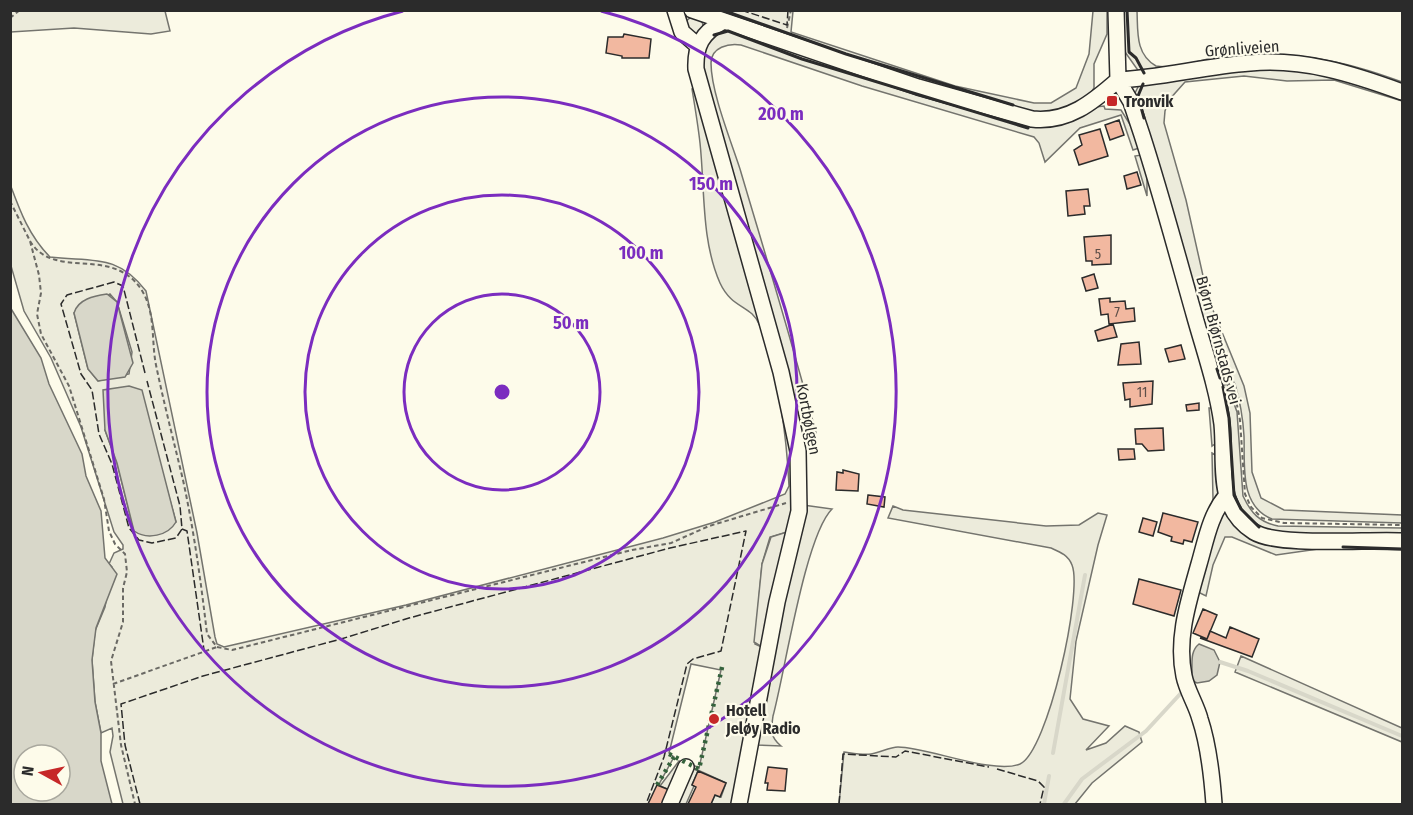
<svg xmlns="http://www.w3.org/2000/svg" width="1413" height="815" font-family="'Fira Sans Condensed',sans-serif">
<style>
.green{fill:#ecebdb;stroke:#74746e;stroke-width:1.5;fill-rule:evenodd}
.parking{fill:#eceadb;stroke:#74746e;stroke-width:1.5}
.water{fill:#d8d7c9;stroke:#74746e;stroke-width:1.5;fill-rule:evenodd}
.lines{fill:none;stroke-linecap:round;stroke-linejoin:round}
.stream{stroke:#d8d7c9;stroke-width:4}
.building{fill:#f2b8a0;stroke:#2b2b2b;stroke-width:1.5}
.minor-casing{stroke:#2b2b2b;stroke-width:18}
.path{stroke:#6a6964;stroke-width:2;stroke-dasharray:4.5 3;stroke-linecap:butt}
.minor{stroke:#fdfbea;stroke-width:15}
.hedge{stroke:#34623c;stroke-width:4.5;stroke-dasharray:3 4.5;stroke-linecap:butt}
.fence{stroke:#2b2b2b;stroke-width:1.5;stroke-dasharray:8 3;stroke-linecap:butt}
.wall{stroke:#2b2b2b;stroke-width:3}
.ring{fill:none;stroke:#7b2cbf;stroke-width:3}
.poi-dot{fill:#c62828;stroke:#fdfbea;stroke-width:2}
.labels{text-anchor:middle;stroke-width:4.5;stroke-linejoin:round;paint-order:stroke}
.number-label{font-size:14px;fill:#5d4e48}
.street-label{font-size:16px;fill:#2b2b2b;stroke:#fdfbea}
.poi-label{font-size:16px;font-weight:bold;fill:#2b2b2b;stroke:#fdfbea;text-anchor:start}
.centre{fill:#7b2cbf;stroke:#fdfbea;stroke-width:3}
.ring-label{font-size:18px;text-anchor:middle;font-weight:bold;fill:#7b2cbf;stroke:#fdfbea;stroke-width:4.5;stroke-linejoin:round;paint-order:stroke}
</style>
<rect width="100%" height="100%" fill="#fdfbea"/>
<path class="green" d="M10 11H165L170 31 151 34 74 28 11 32Z
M713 11 732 14 733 11H793L791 32 955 86 1034 103H1051L1076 88 1089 54 1093 11H1107V34L1094 64V88L1089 96 1060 114 1004 109Z
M1123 11H1137C1138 31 1135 54 1156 66 1177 70 1203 58 1225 56 1293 51 1338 58 1402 82V87L1330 64 1142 76 1125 52Z
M685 26a9 9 0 1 1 18 0a9 9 0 1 1-18 0Z
M724 27 1006 117 1104 106 1105 109 1121 110 1131 126 1139 148 1133 150 1121 115 1080 128 1045 162 1039 143 1034 137 862 86 741 45C729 43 711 47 711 63 711 92 731 141 740 169 766 257 793 344 816 433L798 436 699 73 708 36Z
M1235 68H1311L1402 95V101L1334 80 1287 81 1244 76 1185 82 1169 100 1165 111 1164 123 1186 200 1208 298 1244 386 1250 413 1252 472 1261 498 1284 510 1402 515V523L1272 519C1239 506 1245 465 1244 436 1243 419 1240 401 1235 384L1233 381 1217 382 1135 93 1141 81Z
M692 89H697L777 371 797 487 787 532 770 537 762 564 755 644 764 648 736 804H711L715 795 721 797 726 783 689 766V763L699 768 721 670 691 664 669 753 674 757 648 804H123L110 752 113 736 112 728 101 733 95 702 92 660 95 631 105 607 112 567 109 564 114 553 123 549V545L114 532 81 427 51 358 24 311 11 266 10 184C20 211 29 236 50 257 92 262 117 253 146 291L197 533 215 637 217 644 224 647 406 605 663 538 715 522 785 494 789 486C787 441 778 365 759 324 751 305 732 309 720 283 701 240 705 189 700 143 698 125 695 107 692 89ZM110 294 117 302 132 352 129 374 98 381 88 369 74 313ZM105 430 152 435 176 522 134 531 117 463Z
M1141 155 1147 175V196L1135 156Z
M1227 384 1237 412 1243 496C1251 513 1259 522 1278 526L1402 528V537H1306L1256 527 1233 501 1219 387Z
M1209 408H1215L1219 441 1212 446Z
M1212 453 1217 456 1220 492 1200 543 1213 499Z
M803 505 832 509C805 536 785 672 773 716 771 730 770 737 781 746L756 745Z
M893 506 903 510 1046 526 1079 525 1098 513 1107 515 1098 545 1076 641 1070 699 1083 719 1109 726 1086 750 1106 743 1125 726 1139 732 1142 742 1092 783 1075 804H839L844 752C852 753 862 755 871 754 880 753 889 747 898 747 927 747 994 775 1020 764 1048 751 1083 592 1072 565 1068 555 1060 552 1051 548L888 518Z
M1224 506 1250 534 1402 545V550L1325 548 1276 555 1232 537H1225L1213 565 1206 596 1196 591Z
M1241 656 1402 728V742L1235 672Z"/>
<path class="parking" d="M787 532 764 648 754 642 762 564 771 537Z
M679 761 698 771 692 785 694 786 686 804H667L672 791 660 786Z"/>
<path class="water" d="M107 294 117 302 133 363 125 377 98 381 88 369 74 313C78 299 94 296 107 294Z
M10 307 41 358 49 384 82 454 86 476 101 511 105 558 117 574 96 628 92 660 95 702 101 733V761L112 804H11ZM24 755H60V791H24Z
M129 386 142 390 176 522C168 536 147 540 134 531L117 463 105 430 103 390Z
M1199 644 1214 650 1220 662 1217 675 1209 681 1197 683 1191 680C1194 667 1188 653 1199 644Z"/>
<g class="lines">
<path class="stream" d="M1220 662 1248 671 1402 736
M1053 753 1085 575
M1044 804 1049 776
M1064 804 1082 779 1146 731 1182 692"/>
</g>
<path class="building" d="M624 34 651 39 649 58H622V56L606 53 608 37H623Z
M1119 120 1124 135 1110 140 1105 125Z
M1100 129 1108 156 1079 165 1074 150 1082 145 1079 135Z
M1137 172 1141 185 1127 189 1124 176Z
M1088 189 1090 206H1084L1085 214 1068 216 1066 191Z
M1111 235V264L1092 265V261H1086L1084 237Z
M1094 274 1098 288 1086 291 1082 278Z
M1110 298V302L1125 301 1126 309 1134 308 1135 321 1109 324 1108 314 1101 315 1099 299Z
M1113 324 1117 337 1098 341 1095 331Z
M1139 342 1141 364 1118 365 1121 344Z
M1181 345 1185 359 1169 362 1165 349Z
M1153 381 1152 404 1130 407V399L1125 400 1123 383Z
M1199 403V410L1187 411 1186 405Z
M1163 428 1164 450 1148 451 1142 444H1136L1135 429Z
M1118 449H1134L1135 459 1119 460Z
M843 470 859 474 858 491 836 490 837 472 843 473Z
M868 495 885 497 884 507 867 504Z
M1163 513 1198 522 1192 542 1184 540 1183 544 1171 541 1172 537 1158 532Z
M1143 518 1157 522 1153 536 1139 532Z
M1139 579 1181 590 1174 616 1133 604Z
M1203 609 1217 615 1207 639 1193 633Z
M1230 627 1259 639 1252 657 1200 638 1207 639 1210 631 1226 638Z
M768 767 787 769 785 791 767 790 768 783H765Z
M698 771 726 783 720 797 715 795 711 804H688L696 787 692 785Z
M657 785 672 791 667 804H648Z"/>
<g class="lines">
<defs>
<path id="minor" d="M675 10 682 32 698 46
M692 10 918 87 1032 119C1068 123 1093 102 1118 80
M1116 10 1118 80
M722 22C702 33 695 46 696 69L781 372 798 451 799 511 777 602 739 804
M1118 80 1131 102 1142 135C1161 194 1177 254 1194 314 1204 350 1217 387 1222 424 1226 463 1214 507 1254 532 1278 547 1369 539 1402 541
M1118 80C1162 78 1205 66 1250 63 1303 58 1353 74 1402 92
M670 804 686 767
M1214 804C1212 776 1209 746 1200 719 1196 704 1187 691 1184 676 1176 638 1189 600 1199 564 1206 540 1210 515 1226 496"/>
</defs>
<use href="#minor" class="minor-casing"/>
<path class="path" d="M10 18 20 10
M787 28 791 10
M10 201 30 241 39 275 41 293 37 314 41 334 69 386 104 499 109 531 115 544 125 554 127 572 123 588V622L111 661 121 745 135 804
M30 241C54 281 111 245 141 289 156 312 151 340 156 365 164 404 174 442 183 480 194 531 201 582 207 634L217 647 232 650 632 550 671 543 709 526 786 503
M1228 383 1234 390 1240 420 1245 494 1251 507 1262 518 1284 523 1402 525
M113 684 217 647"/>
<use href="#minor" class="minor"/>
<path class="hedge" d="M669 754 699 769 723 663
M657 785 674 757"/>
<path class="fence" d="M741 10 787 25 788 10
M145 373 123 286 114 282 67 295 61 304 81 374 92 390 99 434 112 464 129 528 139 540 152 543 176 538 182 529 180 506 147 381
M182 529 187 531 204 650
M997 769 1038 781 1044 787 1040 804
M140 804 125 745 121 704 203 676 341 639 409 618 670 548 746 531 721 651 693 659 687 664 664 757 646 804
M839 804 843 754 896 757 905 751 989 767"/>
<path class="wall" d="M722 10 846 54 1013 105
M1127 10 1129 52 1136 58 1144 73
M714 35 728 31 802 59 1028 128
M1143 84 1138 96 1144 118
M1217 369 1220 378
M1223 387 1229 418 1234 495 1241 509 1259 527
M1343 547 1402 549"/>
</g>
<g class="ring">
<circle cx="502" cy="392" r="98"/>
<circle cx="502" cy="392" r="197"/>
<circle cx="502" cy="392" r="295"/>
<path d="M601 11A394 394 0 1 1 403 11"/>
</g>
<g class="poi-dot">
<rect x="1106" y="95" width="12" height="12" rx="3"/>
<circle cx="714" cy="719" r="6"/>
</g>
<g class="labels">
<g class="number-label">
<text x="1098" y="259">5</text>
<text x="1117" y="317">7</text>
<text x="1142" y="397">11</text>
</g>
<g class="street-label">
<text transform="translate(1242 48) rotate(-4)" y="6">Grønliveien</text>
<text transform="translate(1219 340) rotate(75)" y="6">Biørn Biørnstads vei</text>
<text transform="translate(809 419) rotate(79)" y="6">Kortbølgen</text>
</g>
<g class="poi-label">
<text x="1124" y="107">Tronvik</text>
<text x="726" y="716">Hotell<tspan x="726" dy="18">Jeløy Radio</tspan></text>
</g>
</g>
<circle cx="502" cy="392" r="9" class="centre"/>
<g class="ring-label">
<text x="781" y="120">200 m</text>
<text x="711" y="190">150 m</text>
<text x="641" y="259">100 m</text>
<text x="571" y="329">50 m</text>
</g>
<rect width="1413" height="815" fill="none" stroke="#2b2b2b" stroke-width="24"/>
<g transform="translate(42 773) rotate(278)"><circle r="28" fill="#fdfbea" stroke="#a9a89e" stroke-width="1.5"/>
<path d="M0-4.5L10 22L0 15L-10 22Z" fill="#c62828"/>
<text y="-9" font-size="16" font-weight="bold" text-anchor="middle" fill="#2b2b2b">N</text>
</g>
</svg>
